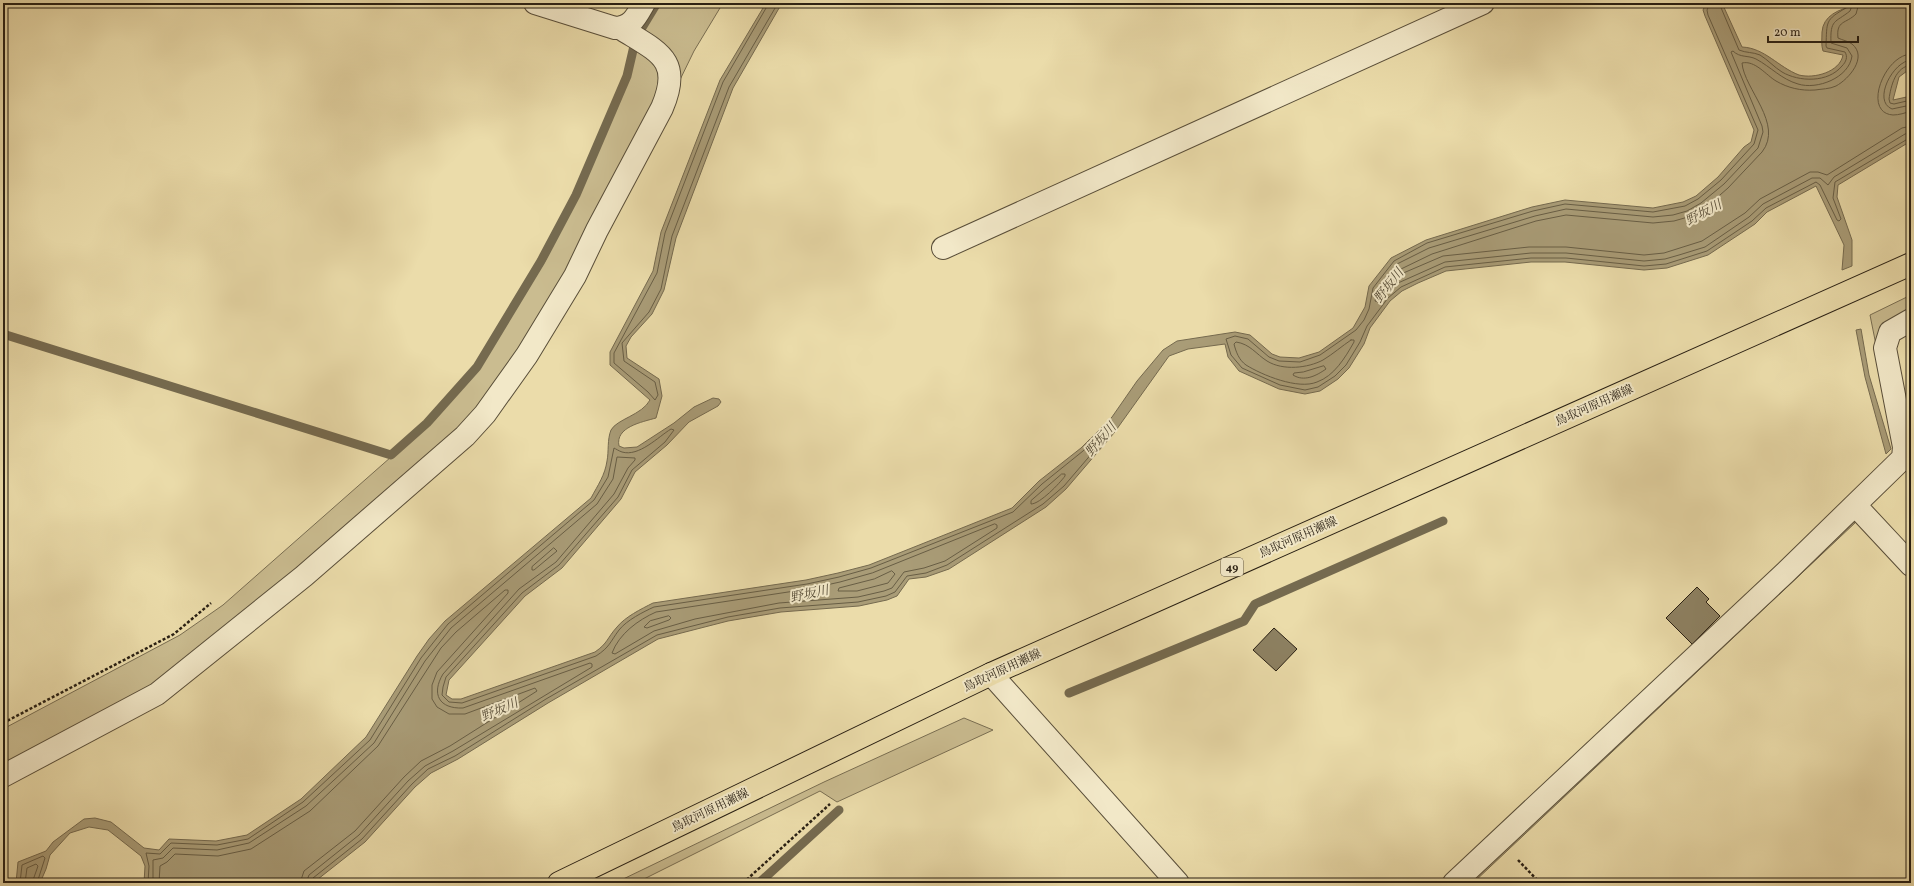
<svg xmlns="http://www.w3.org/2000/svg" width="1914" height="886" font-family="Vollkorn,'Noto Serif JP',serif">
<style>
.green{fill:#cabc90;stroke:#796e52}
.water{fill:#a99c77;stroke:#756a4f}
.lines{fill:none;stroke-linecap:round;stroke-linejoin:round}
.shore{stroke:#685e45;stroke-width:1}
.stream{stroke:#756a4f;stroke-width:9}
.building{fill:#8d8162;stroke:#281f13}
.minor-casing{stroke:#594e39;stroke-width:24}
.major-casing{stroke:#281f13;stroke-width:24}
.path{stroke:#281f13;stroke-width:2.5;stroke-dasharray:3 2;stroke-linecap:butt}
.minor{stroke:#f2e8c8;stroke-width:22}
.major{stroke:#ebdcaa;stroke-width:22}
.labels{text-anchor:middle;stroke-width:4;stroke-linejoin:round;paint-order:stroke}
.shield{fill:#f2e8c8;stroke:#655b49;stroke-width:1}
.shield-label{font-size:11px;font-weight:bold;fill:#281f13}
.street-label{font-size:12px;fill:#281f13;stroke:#f2e8c8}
.water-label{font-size:13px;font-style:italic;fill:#554b36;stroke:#f2e8c8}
</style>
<rect width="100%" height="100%" fill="#ebdcaa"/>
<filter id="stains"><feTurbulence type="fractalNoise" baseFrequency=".005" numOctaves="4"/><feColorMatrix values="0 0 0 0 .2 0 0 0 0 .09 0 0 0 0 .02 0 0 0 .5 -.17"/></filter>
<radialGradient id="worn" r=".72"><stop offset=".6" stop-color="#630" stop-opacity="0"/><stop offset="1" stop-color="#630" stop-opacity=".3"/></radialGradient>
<path class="green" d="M650 3H723L694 51 675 90 635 31Z
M637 46 659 61 665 78 577 259 480 410 169 679 3 764V729L180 635 223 605 391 457 430 425 480 368 545 261 580 190 629 79Z
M1911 295V311L1878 355 1870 315Z
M964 718 993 730 837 802 820 791 636 883H615L824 782Z"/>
<path class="water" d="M766 3H782L733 88 676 238 664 290 652 314 631 337 626 346 627 358 659 379 662 396 656 418C642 422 615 427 619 446L624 448 637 447 674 423 694 407 713 398 719 399 721 402 718 406 689 422 667 445 635 472 621 499 562 568 525 596 449 680 446 695 452 699H461L595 652C608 643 607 638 617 627 625 617 641 609 653 603L806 580 838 573 869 565 1012 508 1039 481 1081 448 1112 417 1137 381 1163 350 1177 341 1235 332 1250 335 1272 354 1280 357 1299 358 1319 352 1353 328 1365 307 1369 286 1391 258 1426 240 1532 207 1565 200 1653 208 1683 202 1696 196 1718 177 1744 147 1751 142 1754 130 1705 16 1703 10 1706 3H1722L1742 47C1765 48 1778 67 1799 75 1814 79 1840 72 1843 55L1823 51C1821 45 1822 39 1822 32 1824 0 1883 3 1911 3V68L1899 77 1893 100 1911 96V141L1838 185 1837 197 1852 240V266L1842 270 1844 245 1816 186 1767 212 1755 224 1708 255 1667 268 1644 270 1565 262H1531L1446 271 1418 283 1402 291 1390 301 1370 328 1364 344 1349 368 1338 379 1320 391 1305 394 1279 389 1239 371 1228 357 1225 344 1188 349 1169 356 1114 433 1066 489 1046 507 949 569 926 577 909 579 897 596 887 600 859 606 781 612 728 621 658 639 548 703 458 759 431 773 415 787 365 842 313 883H144L145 866 141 856 108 830 89 827 70 833 50 855 46 869 40 883H16L18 862 46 851 53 842 84 819 95 818 111 822 144 848 159 850 169 839 216 841 247 835 301 799 366 737 417 656 429 639 445 621 591 498C598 485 605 475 607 461 609 451 607 440 611 430 617 419 642 415 650 400L610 365V352L653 271 661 232 720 80Z
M1861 329 1869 375 1891 449 1886 454 1865 377 1856 330Z
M1846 522H1856L1473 883H1464Z"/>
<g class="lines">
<path class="shore" d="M769 3 723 82 665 233 657 273 614 353V363L648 392 655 400 658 395 655 382 624 361 622 343 649 312 661 289 672 236 729 87 778 3
M1710 3 1707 10 1708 15 1758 130 1754 144 1721 180 1698 199 1685 206 1653 212 1565 204 1533 211 1427 243 1394 261 1373 288 1369 309 1364 320 1356 330 1320 355 1300 362 1279 361 1269 357 1248 339 1235 336 1226 339 1231 355 1242 368 1280 385 1305 390 1318 387 1335 376 1346 365 1360 342 1367 326 1388 298 1401 287 1445 267 1531 258H1566L1644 266 1666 264 1707 251 1752 221 1766 208 1816 182 1820 185 1837 220 1839 221 1841 219 1833 198 1835 182 1911 137
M1719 3 1739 50C1746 53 1753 52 1760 55 1768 60 1774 67 1782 72 1799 82 1828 83 1842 66 1846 62 1848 57 1845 52L1827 48 1826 46C1827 21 1825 20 1846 8L1848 3
M1853 3 1850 11C1835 23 1830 19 1831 43L1847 48 1852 56C1849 78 1817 90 1798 84 1781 79 1771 67 1756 59 1748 55 1740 58 1733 51L1731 52 1762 126 1763 132 1758 148 1724 184 1701 203 1687 211 1673 215 1653 217 1566 209 1535 216 1429 248 1397 264 1378 290 1375 301 1378 302 1384 294 1398 283 1445 262 1531 253H1566L1644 261 1665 259 1679 255 1705 247 1749 217 1763 204 1812 178H1820L1828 185 1834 177 1905 134 1911 132
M1859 3 1856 14C1846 24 1836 20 1838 38 1842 40 1848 41 1852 44 1868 57 1849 79 1836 86 1830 89 1821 89 1815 90 1801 91 1788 88 1776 81 1766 75 1755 60 1742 63 1744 89 1784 124 1762 152L1728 188 1705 208 1688 217 1674 221 1653 223 1566 215 1536 221 1432 254 1401 269 1399 273 1401 274 1443 256 1529 247H1566L1644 255 1664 253 1702 241 1745 213 1760 199 1810 172H1818L1827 175 1902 128 1911 126
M1911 54C1884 55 1862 113 1893 115 1899 115 1905 113 1911 111
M1911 60C1893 61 1872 101 1892 109L1911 105
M1911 65C1895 67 1891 86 1889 99L1890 103 1894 104 1911 100
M1351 340H1354V342C1345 358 1334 376 1317 382 1298 390 1262 375 1246 365 1239 360 1236 352 1234 344L1236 342C1250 344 1256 354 1267 361 1283 371 1308 368 1323 360 1333 354 1342 346 1351 340Z
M1324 366 1326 369C1316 376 1304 382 1293 375L1294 373 1303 372Z
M1062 474H1065V476C1060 483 1040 504 1031 504V501Z
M995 524 997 525V528L945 561 924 568 904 572 892 588 884 591 858 597 779 603 695 619 654 631 615 654 612 653C619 634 638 620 656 612L808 589 840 582 872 573Z
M554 548 557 551 534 570H532V567Z
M892 571 895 574 888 583 857 591H838L839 588 874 579Z
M669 616 671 618 669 620 647 628 644 627 650 621Z
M20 883 22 865 43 856 45 858 37 883
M25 883 27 868 36 864 38 866 32 883
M148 883 149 866 146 853 160 854 171 843 217 845 248 839 303 802 370 740 421 658 448 624 594 500 608 477 614 448C616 449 619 451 622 452 639 457 658 437 671 429L674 430 665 442 632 470 618 497 559 565 522 593 446 677 443 687 442 695 449 702 462 703 596 656C610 647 610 642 619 630 627 620 643 612 654 607L807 584 839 577 871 568 1013 512 1042 484 1083 451 1111 424H1114L1111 431 1064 486 1043 504 947 565 926 573 907 576 895 592 886 596 858 602 780 608 728 617 657 635 546 699 455 756 428 769 412 784 362 839 313 878 311 883
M153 883V860L163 858 173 848 217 850 249 843 306 806 374 743 425 661 451 628 597 504 613 479 617 457 635 458V460L628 468 614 494 556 562 519 589 443 674C431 694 439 709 463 708L590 663 592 664V667L453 751 425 766 408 781 359 835 309 875 306 883
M159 883 160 866 167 862 175 854 218 856 251 849 310 811 378 746 441 648 456 632 505 590H508V593L437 672 432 685V699L437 707 449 714H465L535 688 537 691 450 746 421 761 404 777 355 831 304 871 300 883"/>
<path class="stream" d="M640 31 657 3
M3 334 391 455 427 423 477 367 541 261 576 195 627 76 634 46
M1069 693 1244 621 1255 604 1443 521
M759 883 839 810"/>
</g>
<path class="building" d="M1697 587 1709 599 1706 602 1720 616 1692 644 1666 618Z
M1274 628 1297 649 1276 671 1253 650Z"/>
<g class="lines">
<defs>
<path id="minor" d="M535 3 615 28C632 27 636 17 644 3
M943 248 1483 3
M1855 505 1911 565
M991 674 1178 883
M3 776 157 694 304 576 465 436 485 414 527 355 575 276 597 230 662 108C683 59 658 52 620 28
M1454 883 1786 572 1903 458 1904 447 1885 348 1890 332 1911 320"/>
<path id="major" d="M559 883 991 674 1911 264"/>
</defs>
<use href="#minor" class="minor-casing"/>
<use href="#major" class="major-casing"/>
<path class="path" d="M3 723 174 634 211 603
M1518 860 1540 883
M743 883 830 804"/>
<use href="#minor" class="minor"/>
<use href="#major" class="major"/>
</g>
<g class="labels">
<rect class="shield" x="1221" y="558" width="22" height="18" rx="3"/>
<g class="shield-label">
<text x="1232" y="571">49</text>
</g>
<g class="street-label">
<text transform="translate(1594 405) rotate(-24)" y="4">鳥取河原用瀬線</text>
<text transform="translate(1298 537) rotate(-24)" y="4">鳥取河原用瀬線</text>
<text transform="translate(1002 670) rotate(-25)" y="4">鳥取河原用瀬線</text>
<text transform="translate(710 810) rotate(-26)" y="4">鳥取河原用瀬線</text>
</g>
<g class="water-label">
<text transform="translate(1703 212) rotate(-28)" y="5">野坂川</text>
<text transform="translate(1388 285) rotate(-52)" y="5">野坂川</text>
<text transform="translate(1100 439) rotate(-49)" y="5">野坂川</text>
<text transform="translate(809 593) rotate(-12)" y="5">野坂川</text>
<text transform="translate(499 709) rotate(-23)" y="5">野坂川</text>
</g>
</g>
<rect width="1914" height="886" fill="none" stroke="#ebdcaa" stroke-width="16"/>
<rect x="4" y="4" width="1906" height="878" fill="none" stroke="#281f13" stroke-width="2"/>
<rect x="8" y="8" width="1898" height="870" fill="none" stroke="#281f13"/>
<path d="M1768 36v6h90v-6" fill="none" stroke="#281f13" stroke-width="2"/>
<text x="1774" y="36" font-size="12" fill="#281f13" stroke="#f2e8c8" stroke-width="3" paint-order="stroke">20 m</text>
<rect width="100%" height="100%" filter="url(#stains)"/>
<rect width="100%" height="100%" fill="url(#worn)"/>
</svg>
